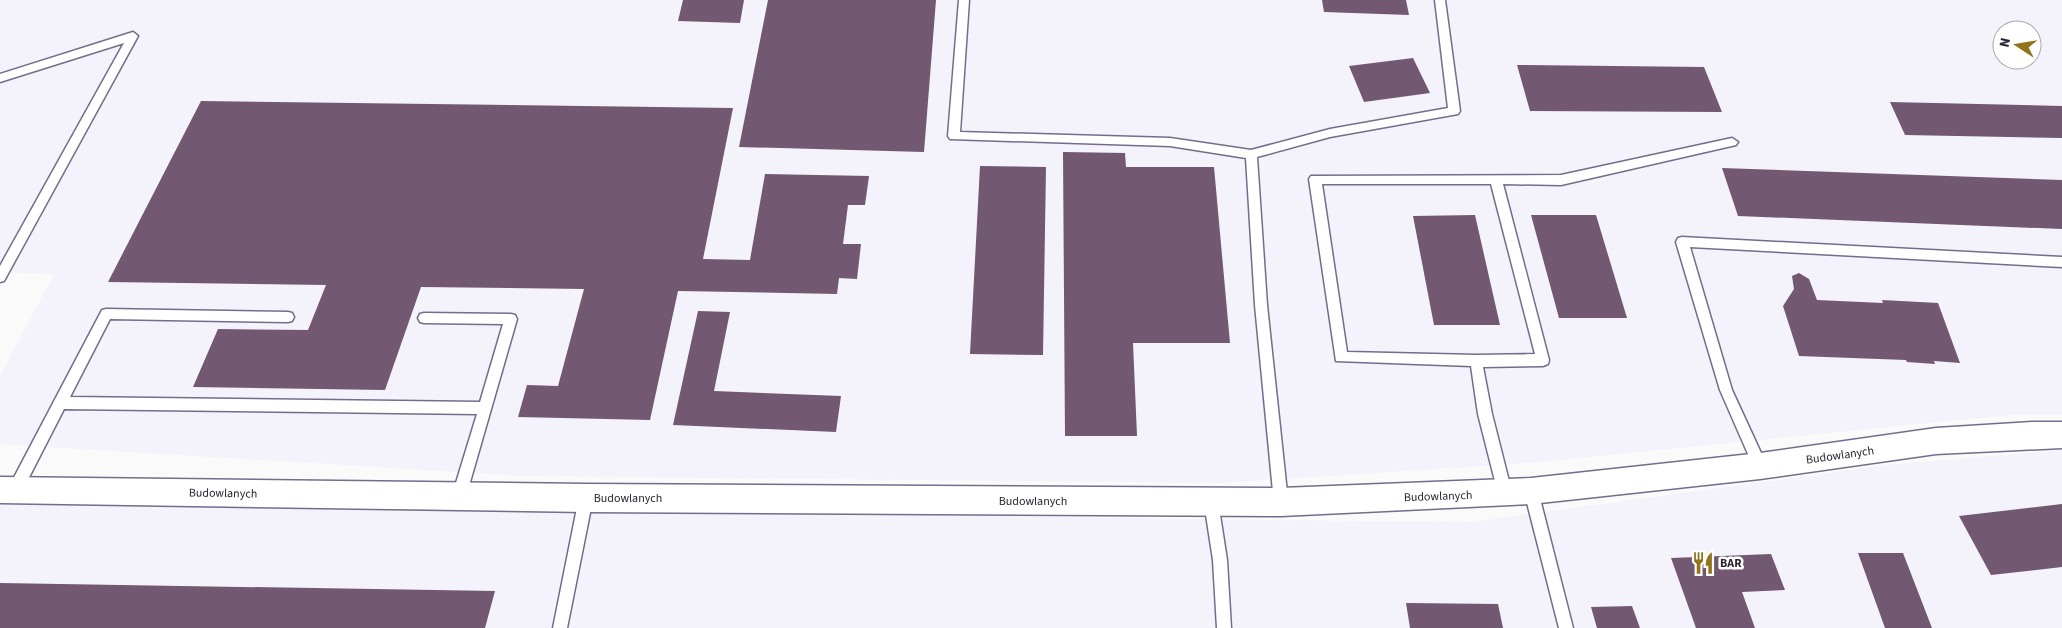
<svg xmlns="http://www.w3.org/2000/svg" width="2062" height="628" font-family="'Source Sans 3',sans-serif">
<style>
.built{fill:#f4f2fb;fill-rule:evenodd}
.building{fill:#725870}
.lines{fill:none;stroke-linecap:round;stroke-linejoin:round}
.lane-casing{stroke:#756c8c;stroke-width:3}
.street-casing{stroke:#756c8c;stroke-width:3}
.lane{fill:#fff;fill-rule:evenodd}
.street{fill:#fff;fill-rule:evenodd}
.labels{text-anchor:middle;stroke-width:5;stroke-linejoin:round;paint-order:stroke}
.street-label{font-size:12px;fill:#272330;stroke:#fff}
.poi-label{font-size:12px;font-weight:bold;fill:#272330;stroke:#fff;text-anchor:start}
</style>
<rect width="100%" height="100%" fill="#fafafa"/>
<path class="built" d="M0 0H2062V415H2010L1528 463 1219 483 524 476 0 444V376L54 274 0 272ZM2002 30H2032V60H2002Z
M2062 450V628H0V500L1178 519 1471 522 1887 465Z"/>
<path class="building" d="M683 0H744L740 23 678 21Z
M768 0H936L924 152 739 147Z
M1322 0H1406L1409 15 1324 12Z
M1413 58 1430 93 1364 102 1349 66Z
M1517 65 1704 67 1722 112 1530 111Z
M201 101 733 108 703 259 750 260 765 174 869 176 865 205H848L843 244H861L857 279 839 278 837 294 678 291 650 420 518 417 527 385 558 386 584 289 421 287 385 390 193 387 218 329 308 330 326 285 108 282Z
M1890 102 2062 106V138L1905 135Z
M1063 152 1125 153 1126 167H1214L1230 343H1133L1137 436H1065Z
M980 166 1046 167 1043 355 970 354Z
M1722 168 2062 180V229L1738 216Z
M1475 215 1500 325H1434L1413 216Z
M1531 215H1596L1627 318H1559Z
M1799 273 1809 279 1817 300 1883 303 1882 300 1938 303 1960 363 1934 361 1935 364 1907 362 1906 360 1799 356 1783 306 1794 289 1792 276Z
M698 311 730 312 714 391 841 396 836 432 673 425Z
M2062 504V567L1991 575 1959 516Z
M1858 553H1903L1932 628H1885Z
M1771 554 1785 590 1742 592 1755 628H1696L1671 558Z
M0 583 495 591 485 628H0Z
M1406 603 1498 604 1503 628H1410Z
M1632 606 1640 628H1597L1591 607Z"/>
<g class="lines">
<defs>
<path id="lane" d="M959 0H969L960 132 1170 138 1251 150 1330 129 1448 108 1435 0H1445L1460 111 1458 114 1330 137 1257 157 1267 305 1288 502 1286 507 1281 508 1276 507 1274 502 1255 305 1246 158 1170 146 950 139 948 136Z
M133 32 138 36 4 281 0 282V266L124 43 0 82V74Z
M1732 138 1738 142 1736 145 1561 185 1503 184 1549 360 1548 364 1543 366 1483 367 1492 414 1512 493 1510 498 1505 499 1500 498 1498 493 1478 414 1471 366 1336 361 1309 179 1311 176 1561 175ZM1322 184H1491L1535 354 1476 355 1347 352Z
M1682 237 2062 257V267L1690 247 1732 390 1767 466 1765 470 1760 472 1755 470 1720 390 1676 242 1678 238Z
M106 309 288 312 292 313 294 317 292 321 288 322 110 319 70 397 480 402 503 324 424 323 420 322 418 318 420 314 424 313 511 314 515 315 517 319 466 496 464 501 459 502 454 501 452 496 477 414 64 409 20 495 15 496 10 495 8 490 10 485 102 310Z
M1531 485 1536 486 1538 491 1573 628H1559L1524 491 1526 486Z
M586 492 591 493 593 498 567 628H553L579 498 581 493Z
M1211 496 1216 497 1218 502 1227 560 1231 628H1217L1213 560 1204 502 1206 497Z"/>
<path id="street" d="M2032 422H2062V448L1936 454 1760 479 1531 504 1281 516 586 512 0 503V477L586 484 1281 488 1531 478 1760 453 1936 428Z"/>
</defs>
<use href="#lane" class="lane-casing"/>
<use href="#street" class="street-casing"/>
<use href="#lane" class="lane"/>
<use href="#street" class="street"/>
</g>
<defs>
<symbol id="restaurant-bare" viewBox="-9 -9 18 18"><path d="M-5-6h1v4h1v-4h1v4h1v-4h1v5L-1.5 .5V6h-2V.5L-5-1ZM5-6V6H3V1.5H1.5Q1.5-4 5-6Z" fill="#90751a" stroke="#fff" stroke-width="2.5" paint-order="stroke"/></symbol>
</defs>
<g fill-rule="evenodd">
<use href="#restaurant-bare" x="1687" y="547" width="32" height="32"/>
</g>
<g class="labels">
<g class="street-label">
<text transform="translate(1840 455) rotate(-8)" y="4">Budowlanych</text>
<text transform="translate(223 493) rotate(1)" y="4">Budowlanych</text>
<text transform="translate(1438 496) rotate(-2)" y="4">Budowlanych</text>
<text x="628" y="502">Budowlanych</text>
<text x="1033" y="505">Budowlanych</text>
</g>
<g class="poi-label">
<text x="1720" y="567">BAR</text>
</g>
</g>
<g transform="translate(2017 45) rotate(282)"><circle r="24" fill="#ffffff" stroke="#a9a7ac"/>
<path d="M0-4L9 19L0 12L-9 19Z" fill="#90751a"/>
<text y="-8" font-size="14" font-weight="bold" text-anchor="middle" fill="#272330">N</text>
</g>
</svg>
